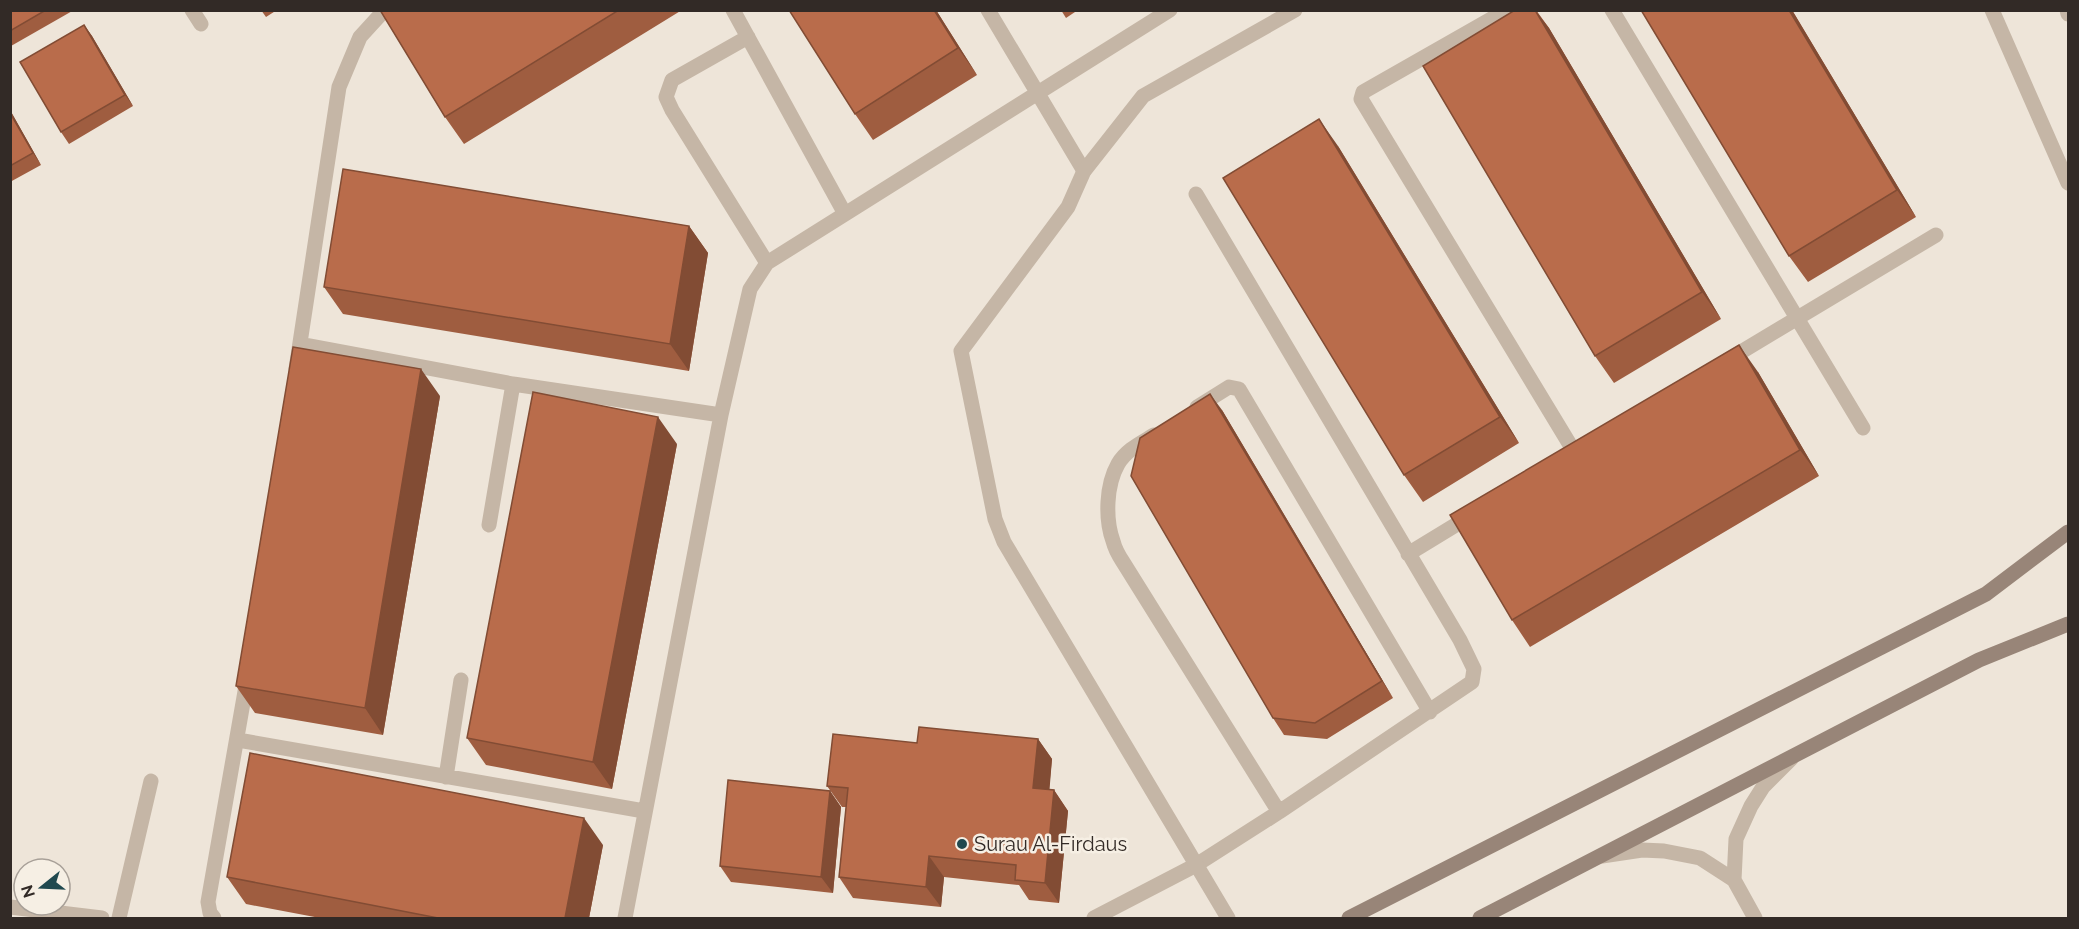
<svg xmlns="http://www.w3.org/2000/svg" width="2079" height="929" font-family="Raleway,sans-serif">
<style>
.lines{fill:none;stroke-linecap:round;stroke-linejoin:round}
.lane{stroke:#c5b6a6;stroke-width:15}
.street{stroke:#c5b6a6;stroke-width:15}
.secondary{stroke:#988578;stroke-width:15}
.wall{fill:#9f5d40}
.shaded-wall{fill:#824c34}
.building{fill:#b96c4b;stroke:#824c34;stroke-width:1.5}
.poi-dot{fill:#20494f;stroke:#f6efe4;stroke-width:2}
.labels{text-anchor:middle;stroke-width:5;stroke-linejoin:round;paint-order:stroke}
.poi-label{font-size:20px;fill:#322a26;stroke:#f6efe4;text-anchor:start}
</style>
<rect width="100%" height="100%" fill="#eee5d9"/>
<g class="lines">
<path class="lane" d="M733 10 845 214
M988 10 1084 171
M1507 10 1363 92 1361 99 1575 453
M1612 10 1863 428
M748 37 672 80 666 97 672 110 767 263
M300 344 513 384 721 415
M1726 361 1936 235
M296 369 339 87 360 37 381 14 388 10
M1197 407 1229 387 1239 389 1430 712
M1154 435C1141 443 1126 450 1118 464 1106 485 1105 519 1113 541 1115 549 1119 556 1123 562L1279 812
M489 525 513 384
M1408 554 1472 515
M238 740 644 811
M446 777 461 680
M10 907 102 918
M119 918 151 781
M214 918 210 913 208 902 247 680
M625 918 721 415 750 289 767 263 1170 10
M1094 918 1196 865 1279 812 1472 682 1474 669 1460 640 1196 194"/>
<path class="street" d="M192 10 201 24
M1992 10 2068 183
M2067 10 2068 14
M1602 856 1642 850 1664 851 1700 858 1734 880 1755 918
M1734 880 1736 839 1751 806 1763 787 1791 759
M1228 918 1004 542 995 519 961 351 1068 207 1084 171 1143 96 1295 10"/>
<path class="secondary" d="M1349 918 1986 594 2068 532
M1480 918 1979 660 2068 624"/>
</g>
<path class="wall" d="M10 10H74L11 46Z
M261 10H277L266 17Z
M380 10H682L464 144 445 117Z
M936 10 977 75 873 140 855 114Z
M1061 10H1078L1066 18Z
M1515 10H1536L1549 28 1721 319 1614 383 1595 356Z
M1792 10 1916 217 1808 282 1789 256Z
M84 25 92 36 133 106 69 144 61 132Z
M10 110 41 165 10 182Z
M1338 146 1519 443 1423 502 1404 475Z
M689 226 708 253 689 371 343 314 324 287Z
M1758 372 1819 476 1530 647 1512 620Z
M440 396 383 735 255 713 236 686Z
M1222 410 1393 698 1327 739 1284 735 1273 718Z
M677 444 612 789 486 765 467 738Z
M1038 739 1052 759 1049 789 1054 790 1068 811 1059 903 1029 900 1019 885 944 877 941 907 853 898 839 877 846 807H842L827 786 917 743Z
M830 791 841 807 833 893 731 882 720 866Z
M603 845 589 918H320L246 904 227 877Z"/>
<path class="shaded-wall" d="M934 10H936L977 75 958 48Z
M1535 10 1549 28 1721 319 1702 292Z
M1789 10H1792L1916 217 1897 190Z
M84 25 92 36 133 106 125 95Z
M10 110 41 165 33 153 10 113Z
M1319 119 1338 146 1519 443 1500 417Z
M689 226 708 253 689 371 670 344Z
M1739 345 1758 372 1819 476 1800 450Z
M421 369 440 396 383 735 365 708Z
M1210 394 1222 410 1393 698 1382 681Z
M658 417 677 444 612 789 593 762Z
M1038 739 1052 759 1048 808 1033 788Z
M1054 790 1068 811 1059 903 1045 883Z
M830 791 841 807 833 893 821 877Z
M584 818 603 845 589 918H565Z
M929 856 944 877 941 907 926 887Z"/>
<path class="building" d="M10 10H46L10 31Z
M380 10H619L445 117Z
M789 10H934L958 48 855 114Z
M1515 10H1535L1702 292 1595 356 1423 66Z
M1641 10H1789L1897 190 1789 256Z
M84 25 125 95 61 132 20 62Z
M10 113 33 153 10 166Z
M1319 119 1500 417 1404 475 1223 178Z
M343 169 689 226 670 344 324 287Z
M1739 345 1800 450 1512 620 1450 515Z
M293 347 421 369 365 708 236 686Z
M533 392 658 417 593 762 467 738Z
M1210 394 1382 681 1315 723 1273 718 1131 476 1140 438Z
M919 727 1038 739 1033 788 1054 790 1045 883 1015 880 1016 865 929 856 926 887 839 877 848 788 827 786 833 734 917 743Z
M250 753 584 818 565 918H438L227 877Z
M728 780 830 791 821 877 720 866Z"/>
<circle class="poi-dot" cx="962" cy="844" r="6"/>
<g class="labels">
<g class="poi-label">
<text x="974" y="851">Surau Al-Firdaus</text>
</g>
</g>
<rect width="2079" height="929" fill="none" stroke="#322a26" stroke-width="24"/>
<g transform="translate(42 887) rotate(252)"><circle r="28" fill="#f6efe4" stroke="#a8a098" stroke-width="1.5"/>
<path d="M0-4.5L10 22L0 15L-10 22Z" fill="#20494f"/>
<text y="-9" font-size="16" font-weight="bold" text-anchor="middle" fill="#322a26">N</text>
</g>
</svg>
